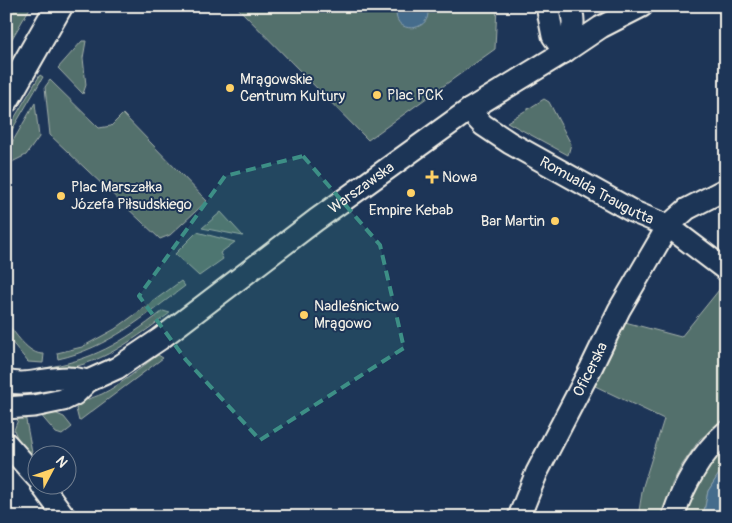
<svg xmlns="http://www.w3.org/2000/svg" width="732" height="523" font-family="Pangolin,sans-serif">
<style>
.green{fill:#536f6c;stroke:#a4b0aa}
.water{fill:#446c8c;stroke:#8aa1b1}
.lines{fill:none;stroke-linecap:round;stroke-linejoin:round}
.minor-casing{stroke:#f4f1e8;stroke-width:25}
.tertiary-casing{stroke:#f4f1e8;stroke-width:30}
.minor{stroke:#1d3557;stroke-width:21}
.tertiary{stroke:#1d3557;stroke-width:26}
.marked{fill:#3d8f86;fill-opacity:0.2;stroke:#3d8f86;stroke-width:4;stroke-dasharray:10 6;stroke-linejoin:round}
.poi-dot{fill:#ffd166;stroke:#1d3557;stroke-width:2}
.labels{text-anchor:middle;stroke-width:4;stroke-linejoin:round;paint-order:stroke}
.poi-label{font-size:15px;fill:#f4f1e8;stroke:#1d3557;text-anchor:start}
.street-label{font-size:15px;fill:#f4f1e8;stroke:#1d3557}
</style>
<rect width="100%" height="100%" fill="#1d3557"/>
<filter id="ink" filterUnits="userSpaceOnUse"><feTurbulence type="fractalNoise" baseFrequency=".02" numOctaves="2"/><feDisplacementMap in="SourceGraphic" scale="10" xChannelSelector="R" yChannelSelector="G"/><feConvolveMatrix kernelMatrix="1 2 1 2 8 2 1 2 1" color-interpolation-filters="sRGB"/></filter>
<g filter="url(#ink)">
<path class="green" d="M6 6H31L6 49Z
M236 6H497L495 49 368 140Z
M82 41H86L83 58 86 85 83 94 58 68Z
M40 75 43 77 6 140V132Z
M50 80 99 128 111 126 123 114 207 201 170 235 160 239 50 135 45 87Z
M544 99 549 102 571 144 568 155 507 122Z
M35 103 39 137 26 155 6 165V153Z
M221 212 243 236 202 228Z
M197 232 235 242 220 253 223 259 199 276 175 254Z
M181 281 185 286C145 316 108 348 58 359L57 353 82 347 115 329Z
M723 285 726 287V421L700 439 682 465 672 484 664 517H638L643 486 664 419 593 385 625 322 681 337Z
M163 311 170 313C126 345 94 370 38 372L39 369C94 360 120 344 163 311Z
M6 322C15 332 28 355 44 354L43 363 28 362 6 335Z
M158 355 163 358 79 421 76 409C80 400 93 398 102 394 122 384 140 368 158 355Z
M50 411 64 417 72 427 62 435 56 433 39 413Z
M25 415 33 458 19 442 14 430 19 417Z
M726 442V463L708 491 703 517H682L699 477Z"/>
<path class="water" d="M397 6H426C438 31 389 39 397 6Z
M726 463V517H703L708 491Z"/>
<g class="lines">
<defs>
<g id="minor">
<path d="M547 6 553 36 564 52"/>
<path d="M564 52C570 35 578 23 569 6"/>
<path id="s1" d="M469 110 483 125 510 143 634 212 668 226 726 270"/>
<path d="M6 381C28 387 47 377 69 378 75 378 82 380 88 381"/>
<path id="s2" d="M6 408 34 406 63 400 75 394 88 381 117 368 160 339 316 220 469 110 564 52 601 27 642 6"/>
<path d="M6 443 38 479"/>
<path d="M42 486 65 517"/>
<path id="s3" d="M519 517 537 472 591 368 619 310 668 226 687 209 726 189"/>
<path d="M673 517C683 486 701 453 726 432"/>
</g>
<path id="tertiary" d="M6 99 59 6"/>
</defs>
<use href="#minor" class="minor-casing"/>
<use href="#tertiary" class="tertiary-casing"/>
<use href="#minor" class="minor"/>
<use href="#tertiary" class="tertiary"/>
</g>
</g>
<path class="marked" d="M303 156 380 245 404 348 260 440 186 360 139 296 225 176Z"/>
<g class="poi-dot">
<circle cx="230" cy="88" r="5"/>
<circle cx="377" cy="95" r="5"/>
<path d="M429.5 169.5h5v5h5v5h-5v5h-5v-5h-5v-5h5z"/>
<circle cx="411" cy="193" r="5"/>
<circle cx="61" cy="196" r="5"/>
<circle cx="555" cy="221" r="5"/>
<circle cx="304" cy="315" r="5"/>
</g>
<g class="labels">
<g class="poi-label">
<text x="240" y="84">Mrągowskie<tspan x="240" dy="17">Centrum Kultury</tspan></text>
<text x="387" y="100">Plac PCK</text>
<text x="442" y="182">Nowa</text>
<text x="71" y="192">Plac Marszałka<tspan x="71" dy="17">Józefa Piłsudskiego</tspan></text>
<text x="411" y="215" text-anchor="middle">Empire Kebab</text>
<text x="545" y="226" text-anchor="end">Bar Martin</text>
<text x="314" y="311">Nadleśnictwo<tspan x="314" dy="17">Mrągowo</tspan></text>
</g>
<g class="street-label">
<text dy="5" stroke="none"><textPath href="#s2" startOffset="425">Warszawska</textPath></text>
<text dy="5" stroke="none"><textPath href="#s1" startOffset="152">Romualda Traugutta</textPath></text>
<text dy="5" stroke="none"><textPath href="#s3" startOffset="164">Oficerska</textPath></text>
</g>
</g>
<rect width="732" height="523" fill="none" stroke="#1d3557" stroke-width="25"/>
<rect x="12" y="12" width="707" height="498" fill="none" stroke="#f4f1e8" stroke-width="2" filter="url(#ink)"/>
<g transform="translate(52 470) rotate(49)"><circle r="24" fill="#1d3557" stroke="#738091"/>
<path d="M0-4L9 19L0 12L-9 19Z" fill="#ffd166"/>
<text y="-8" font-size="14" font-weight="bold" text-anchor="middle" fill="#f4f1e8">N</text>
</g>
</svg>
